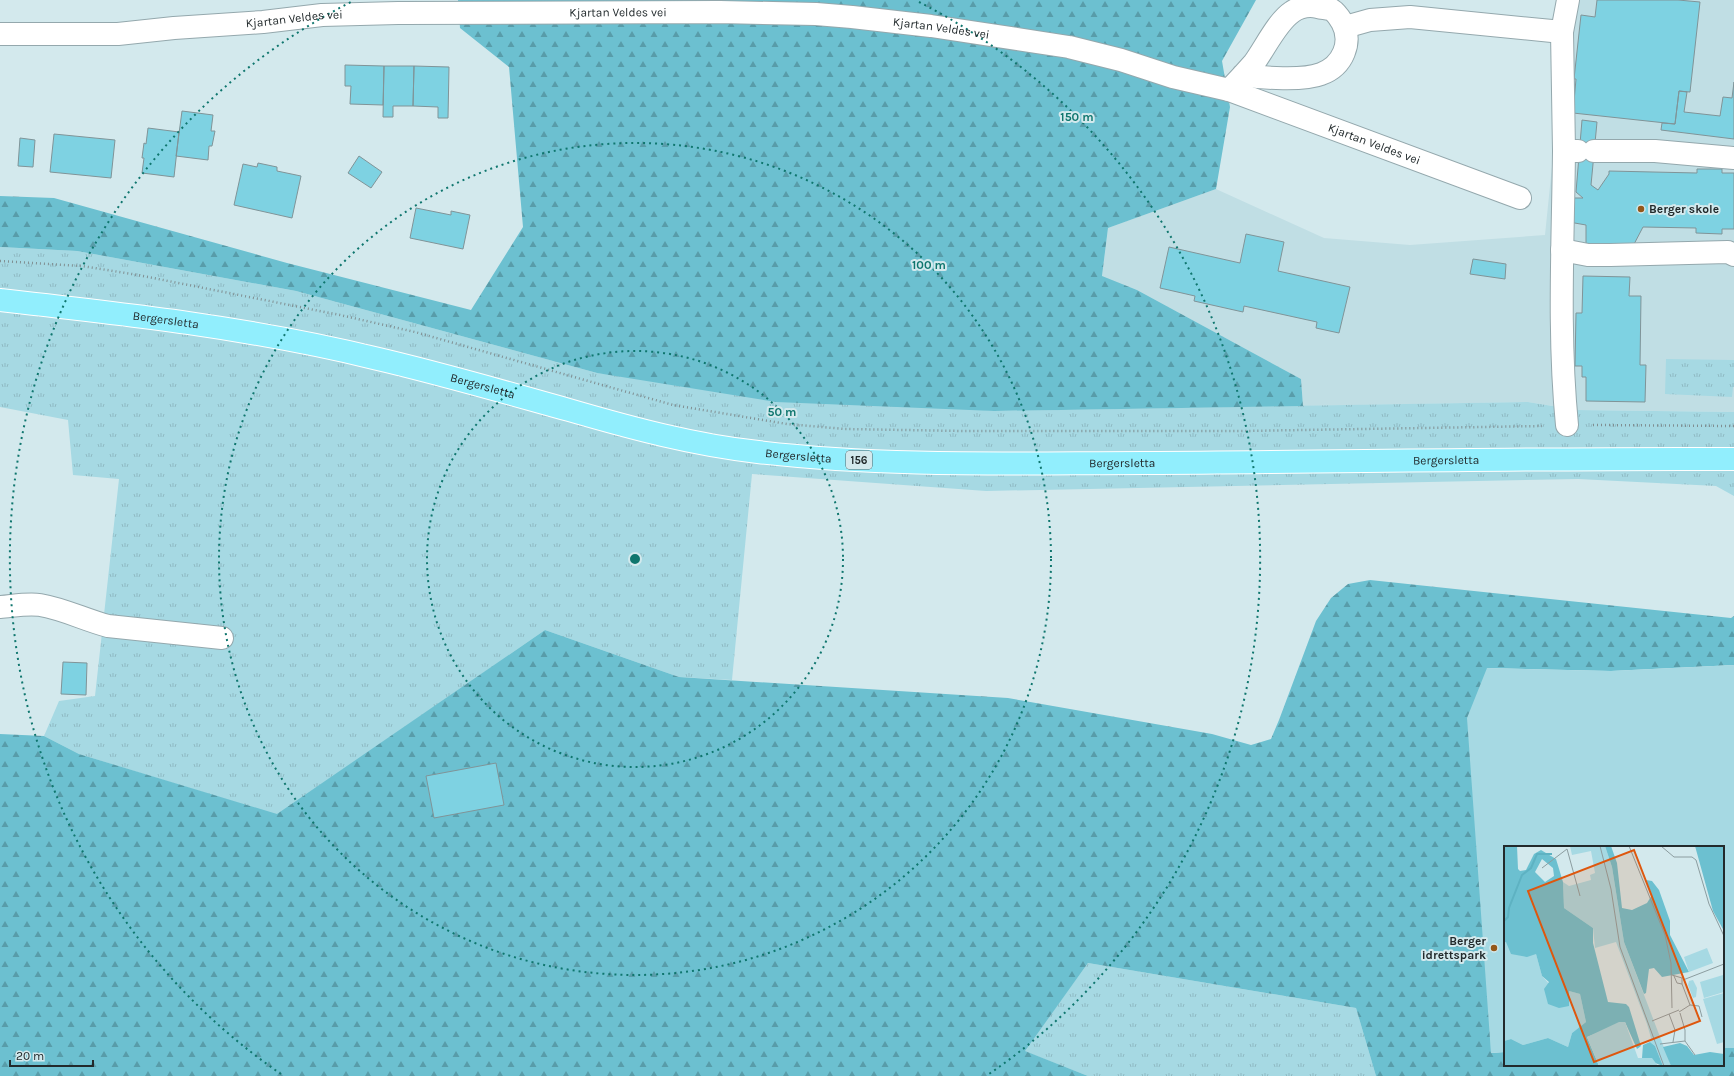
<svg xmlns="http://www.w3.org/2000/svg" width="1734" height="1076" font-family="Karla,sans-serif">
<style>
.built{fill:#c0dee4}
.grass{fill:url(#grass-tufts)}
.forest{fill:url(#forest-firs)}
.pitch{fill:#a6d9e3}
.building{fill:#7ed2e2;stroke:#809498}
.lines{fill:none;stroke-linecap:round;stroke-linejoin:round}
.minor-casing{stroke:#94a8ad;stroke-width:24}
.major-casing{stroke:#fff;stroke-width:24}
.path{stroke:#808f92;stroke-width:2.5;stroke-dasharray:1 3;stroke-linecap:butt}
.minor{stroke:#fff;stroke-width:22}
.major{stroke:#91eefd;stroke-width:22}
.ring{fill:none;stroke:#0f766e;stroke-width:2;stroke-dasharray:2 4}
.poi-dot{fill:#945719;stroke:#d3e9ed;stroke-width:1.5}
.labels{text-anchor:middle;stroke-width:4;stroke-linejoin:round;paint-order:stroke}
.shield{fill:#d3e9ed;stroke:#576366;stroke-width:1}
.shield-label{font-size:11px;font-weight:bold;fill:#222a2c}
.street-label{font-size:12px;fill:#222a2c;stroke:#d3e9ed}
.poi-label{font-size:12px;font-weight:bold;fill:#222a2c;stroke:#d3e9ed;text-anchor:start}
.inset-river{fill:none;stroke:#5eb2c2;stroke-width:2}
.inset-road{fill:none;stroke:#8c9da0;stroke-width:1}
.view{fill:#de570e;fill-opacity:0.15;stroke:#de570e;stroke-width:2}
.inset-edge{fill:none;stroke:#222a2c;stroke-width:2}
.centre{fill:#0f766e;stroke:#d3e9ed;stroke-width:2}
.ring-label{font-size:12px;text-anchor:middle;font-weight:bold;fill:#0f766e;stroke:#d3e9ed;stroke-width:4;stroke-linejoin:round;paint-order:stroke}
</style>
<defs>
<pattern id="grass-tufts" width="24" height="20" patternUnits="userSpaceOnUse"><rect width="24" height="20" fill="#a6d9e3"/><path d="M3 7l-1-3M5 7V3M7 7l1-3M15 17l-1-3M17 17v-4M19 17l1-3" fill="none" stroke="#8fbac3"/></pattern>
<pattern id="forest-firs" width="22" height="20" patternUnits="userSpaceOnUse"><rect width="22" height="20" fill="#6cc0d0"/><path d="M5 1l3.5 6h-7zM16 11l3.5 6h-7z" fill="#589ca9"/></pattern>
</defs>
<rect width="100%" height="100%" fill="#d3e9ed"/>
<path class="built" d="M1569 0H1734V412L1577 410 1528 402 1303 406 1301 379 1137 290 1102 277 1108 228 1216 189 1324 238 1410 245 1545 235Z"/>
<path class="grass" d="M0 247 77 251 296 291 597 373 994 411 1528 402 1577 410 1734 412V496L1716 486 1578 479 986 491 752 474 732 680 679 677 545 630 277 815 79 754 44 736 59 701 95 696 119 479 73 475 68 420 0 407Z
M1666 359 1734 360V387H1733L1732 397 1665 394Z
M1088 963 1356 1008 1376 1076H1088L1024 1051Z"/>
<path class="forest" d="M458 0H1256L1222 61 1230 107 1216 189 1108 228 1102 276 1137 290 1301 379 1303 406 994 411 776 402 597 373 296 291 77 251 0 247V196L54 198 287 263 471 310 523 227 509 67 460 28Z
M1370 580 1731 618 1734 616V665L1611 671 1487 668 1491 1053 1505 1052V1065H1723V1048H1734V1076H1376L1356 1008 1088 963 1025 1051 1088 1076H0V734L44 736 79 754 277 814 545 630 679 677 1008 698 1212 734 1251 745 1271 739 1279 720 1316 621 1331 598 1348 584Z"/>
<path class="pitch" d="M1734 665V1048H1723V847H1505V1052L1491 1053 1467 718 1487 668 1611 671Z"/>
<path class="building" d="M1597 0H1678L1700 2 1690 92 1679 91 1675 124 1573 113 1576 79H1574L1581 15 1595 17Z
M345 65 384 66 383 105 350 104 351 86H345Z
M384 66H414L413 106H393V117H383Z
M414 66 449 67 448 118H438V107L413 106Z
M1734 82V139L1661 130 1662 123 1675 124 1679 91 1687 92 1684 112 1720 116 1723 97 1732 98Z
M182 111 213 115 211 131H215L212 146H209L208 160 176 156Z
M1582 120 1597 122 1591 185 1598 190 1609 174V171L1697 173V169H1722V173H1734V229H1722V234L1696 233V228L1643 227 1632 248 1586 247V225L1569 222 1570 198H1583L1576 192Z
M148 128 179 132 174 177 142 173 144 158H142L144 143 146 144Z
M54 134 115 140 111 178 50 172Z
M20 138 35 140 33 167 18 166Z
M359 156 382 172 371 188 348 173Z
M258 163 277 167V171L301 176 292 218 234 205 243 164 257 167Z
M416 208 451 215V211L470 215 463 249 410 238Z
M1246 234 1284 242 1278 271 1350 287 1339 333 1316 328 1317 322 1244 306 1243 312 1194 301 1195 296 1160 288 1169 247 1240 263Z
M1473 259 1506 264 1505 279 1470 274Z
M1583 276 1630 277 1629 296H1641L1640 365H1646L1645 402 1586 401V377H1582V366H1575L1576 313H1582Z
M63 662 87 663 86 695 61 694Z
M496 763 504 805 434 818 426 776Z"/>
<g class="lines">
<defs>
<g id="minor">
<path d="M1345 27 1370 20 1410 17 1562 32 1568 0"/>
<path d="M1562 32 1564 151H1578"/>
<path id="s1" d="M0 34H118L174 28 263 22 322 15 398 13 720 12 816 14 852 17 931 26 1069 47 1121 60 1173 77 1229 90 1520 198"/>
<path d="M1229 90C1238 81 1246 72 1254 63 1265 48 1277 22 1292 12 1299 7 1309 5 1318 7 1322 8 1326 8 1330 9 1335 11 1339 17 1342 22 1353 42 1343 66 1321 74 1303 81 1263 78 1243 75"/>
<path d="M1564 151C1563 243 1558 334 1567 425"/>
<path d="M1594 151H1655L1734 158"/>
<path d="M1562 250 1588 255H1610L1728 252 1734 255"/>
<path d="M0 607C13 606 28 603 40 605 64 609 85 620 108 626L222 638"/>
</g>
<g id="major">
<path id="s2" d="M0 300C125 314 251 328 374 358 439 373 504 392 569 410 631 428 694 445 758 452 886 467 1016 463 1145 463 1341 462 1537 458 1734 459"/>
</g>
</defs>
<use href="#minor" class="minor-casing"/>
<use href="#major" class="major-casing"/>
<path class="path" d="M0 261 82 266 138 275 340 315 415 332 673 405 787 424 845 429 963 431H1243L1542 426
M1593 425 1734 426"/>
<use href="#minor" class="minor"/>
<use href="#major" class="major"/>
</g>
<g class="ring">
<circle cx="635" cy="559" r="208"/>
<circle cx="635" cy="559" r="416"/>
<path d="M281 1074A625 625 0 0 1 351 2M919 2A625 625 0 0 1 989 1074"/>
</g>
<g class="poi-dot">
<circle cx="1641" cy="209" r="4"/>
<circle cx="1494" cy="948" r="4"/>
</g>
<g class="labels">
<rect class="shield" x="846" y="451" width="26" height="18" rx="3"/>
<g class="shield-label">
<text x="859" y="464">156</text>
</g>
<g class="street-label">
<text dy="4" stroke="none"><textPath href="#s1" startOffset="619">Kjartan Veldes vei</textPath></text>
<text dy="4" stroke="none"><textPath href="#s1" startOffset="295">Kjartan Veldes vei</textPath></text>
<text dy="4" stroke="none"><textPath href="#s1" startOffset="943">Kjartan Veldes vei</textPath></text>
<text dy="4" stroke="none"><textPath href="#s1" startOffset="1393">Kjartan Veldes vei</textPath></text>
<text dy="4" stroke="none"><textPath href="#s2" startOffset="167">Bergersletta</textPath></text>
<text dy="4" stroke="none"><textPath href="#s2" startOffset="491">Bergersletta</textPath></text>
<text dy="4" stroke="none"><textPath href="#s2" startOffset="815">Bergersletta</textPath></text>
<text dy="4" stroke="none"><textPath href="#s2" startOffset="1463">Bergersletta</textPath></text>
<text dy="4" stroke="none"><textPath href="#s2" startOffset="1139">Bergersletta</textPath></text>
</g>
<g class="poi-label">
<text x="1649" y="213">Berger skole</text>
<text x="1486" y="945" text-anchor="end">Berger<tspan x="1486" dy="14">idrettspark</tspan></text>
</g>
</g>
<g transform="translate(1504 846)">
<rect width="220" height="220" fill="#d3e9ed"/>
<path d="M66 0H101L108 21 120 96 167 220H159L151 200 146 196 147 192 143 178 112 96 91 102 89 82 60 62 59 36 65 40 87 34 86 29 91 27 87 5 68 9ZM2 96 32 108 38 130 65 160V145L76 148 82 176 68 187 64 201 44 192 19 199 7 193 0 195V97ZM189 134 193 142 192 151 189 152 184 139 185 135Z" fill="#a6d9e3"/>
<path d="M0 0H13L14 23 16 25 22 24 30 8 37 4 52 13 59 36 60 62 89 82V97L104 156 122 158 125 161 137 200 133 203 121 176 83 191 95 220H0V195L7 193 19 199 44 192 64 201 68 187 82 176 76 148 65 145V160L55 162 44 158 40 143 45 136 38 130 32 108 23 111 7 108 2 96 0 97ZM38 13 49 22 50 30 41 36 31 26ZM101 0H107L113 17 118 62 128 64 143 57 148 49 142 34 148 35 155 44 166 75V89L185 126 158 131 150 122 145 123 142 147 140 148 120 96 108 21ZM191 0H220V85L209 65ZM146 196 151 200 159 220 138 212 139 199ZM176 197 183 200 190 209 206 206 220 208V220H167L159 201Z" fill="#6cc0d0" fill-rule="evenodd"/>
<path d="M203 102 209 117 185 126 180 111ZM219 129 220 146 200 152 196 136ZM220 147V196L213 198 199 153ZM115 176H121L134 212H148L154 220H95L83 191Z" fill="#a6d9e3"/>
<path class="inset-river" d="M0 75 4 71 5 62 18 29 27 22 33 8H48"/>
<path class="inset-road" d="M96 0 107 43 116 101 160 220M125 0 161 89 167 117 168 162M157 0 170 11H188L192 14 205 58 220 90M38 22 63 3 76 50M168 129 178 132V138L173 137 170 130M179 134 220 118M178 138 186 159 195 160 198 171M175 166 186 159M176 167 181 184V195M165 168 171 184 169 196M148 175 175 164M156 198 181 195 191 209"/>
<path class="view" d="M130 4 196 175 90 216 24 45Z"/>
<rect width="220" height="220" class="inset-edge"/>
</g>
<circle cx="635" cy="559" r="6" class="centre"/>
<g class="ring-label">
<text x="1077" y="121">150 m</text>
<text x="929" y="269">100 m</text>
<text x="782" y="416">50 m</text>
</g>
<path d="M10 1060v6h83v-6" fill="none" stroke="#222a2c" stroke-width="2"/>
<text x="16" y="1060" font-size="12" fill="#222a2c" stroke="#d3e9ed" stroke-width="3" paint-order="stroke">20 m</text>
</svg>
